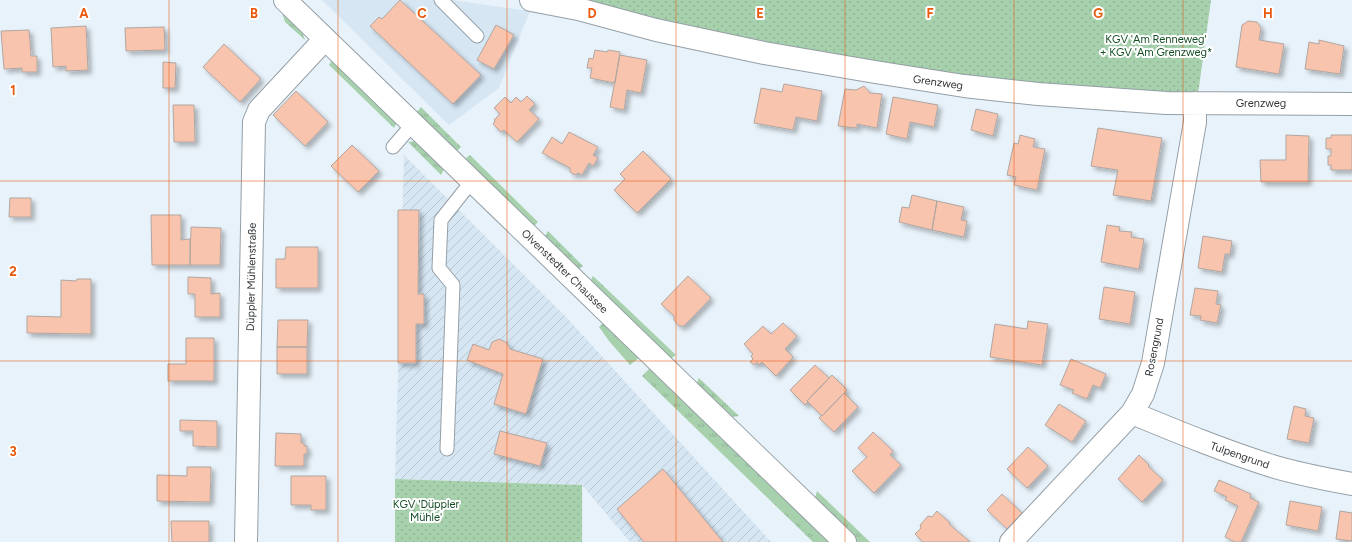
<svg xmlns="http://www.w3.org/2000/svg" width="1352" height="542" font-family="Figtree,sans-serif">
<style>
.built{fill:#d6e6f3}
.industrial{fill:url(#industrial-furrows)}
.grass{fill:url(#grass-tufts)}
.garden{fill:url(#garden-dots)}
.building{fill:#f8c4ae;stroke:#b1a6a1;filter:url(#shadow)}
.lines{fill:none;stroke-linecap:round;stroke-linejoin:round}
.service-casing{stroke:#959fa6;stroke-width:15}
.minor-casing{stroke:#959fa6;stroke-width:24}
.tertiary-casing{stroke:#959fa6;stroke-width:24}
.service{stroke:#fff;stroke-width:13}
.minor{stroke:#fff;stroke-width:22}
.tertiary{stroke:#fff;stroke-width:22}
.grid{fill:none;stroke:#e8590c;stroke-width:1;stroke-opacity:0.55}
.labels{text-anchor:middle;stroke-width:4;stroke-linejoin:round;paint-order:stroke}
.park-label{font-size:11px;fill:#144d24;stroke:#fff}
.street-label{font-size:11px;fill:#34373a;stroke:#fff}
.grid-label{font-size:13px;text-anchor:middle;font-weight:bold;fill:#e8590c;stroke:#fff;stroke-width:4;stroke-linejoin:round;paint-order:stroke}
</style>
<defs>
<pattern id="industrial-furrows" width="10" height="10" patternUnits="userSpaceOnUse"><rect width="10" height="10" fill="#d6e6f3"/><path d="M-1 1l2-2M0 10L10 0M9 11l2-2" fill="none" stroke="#b8c6d1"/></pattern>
<pattern id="grass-tufts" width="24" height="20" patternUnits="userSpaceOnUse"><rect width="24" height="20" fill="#a7d1ad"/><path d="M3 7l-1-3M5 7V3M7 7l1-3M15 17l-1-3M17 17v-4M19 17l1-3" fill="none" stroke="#90b496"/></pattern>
<pattern id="garden-dots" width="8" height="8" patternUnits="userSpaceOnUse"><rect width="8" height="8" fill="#a7d1ad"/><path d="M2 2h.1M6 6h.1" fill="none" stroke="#90b496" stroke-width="1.8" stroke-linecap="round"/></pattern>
<filter id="shadow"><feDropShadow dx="3.5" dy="3.5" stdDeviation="2" flood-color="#0004"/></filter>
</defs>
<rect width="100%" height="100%" fill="#e8f2fa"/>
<path class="built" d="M322 0H452L530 11 499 88 449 125Z"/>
<path class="industrial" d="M404 155 567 318 771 542H630L582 485 395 479Z"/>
<path class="grass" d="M282 12 302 32 305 40 285 22Z
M332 60 397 122 394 128 329 65Z
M421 107 461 147 456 152 416 113Z
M416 141 444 169 441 175 408 142Z
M470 155 538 222 535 225 529 224 467 163 466 158Z
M548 231 583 266 578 270 544 238Z
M593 276 676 355 670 359 590 282Z
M603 323 640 357 630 365 609 341 599 327Z
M650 368 831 542H813L642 376Z
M699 378 739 416 731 417 696 384Z
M817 491 870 542H858L819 504 815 498Z"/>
<path class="garden" d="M562 0H1211L1198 94 1039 85 876 64 657 22Z
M395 479 582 485V542H395Z"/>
<path class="building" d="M400 0 481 75 453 104 370 26 379 17 382 19Z
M1248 21 1257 22 1261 28 1259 40 1284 44 1279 74 1236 67 1242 25Z
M496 25 514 35 494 69 477 60Z
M86 26 88 70 66 71V66L53 67 51 28Z
M164 27 165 50 126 51 125 28Z
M29 30 31 56H37V72H22V68L4 69 1 31Z
M1319 40 1344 46 1340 74 1305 69 1309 42 1319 44Z
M224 44 260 78V80L240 102 203 67Z
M595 50 607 52 608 50 620 52 615 83 590 78 592 68H587L589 58 593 59Z
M620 55 647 60 641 93 627 90 624 110 610 107Z
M163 62 176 63 175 88H163Z
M784 84 822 91 817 121 796 117 793 130 754 123 761 88 782 92Z
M864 86 870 93 882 94 877 128 857 124V128L838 126 845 89 856 90Z
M296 91 328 122 305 146 273 115Z
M527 96 535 104 529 110 539 119 517 142 504 130 501 132 493 124 495 121 494 120 500 114 494 108 505 97 511 103 516 97 521 102Z
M893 97 938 105 934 127 910 122 907 139 886 134Z
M173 105H194L195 142H174Z
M976 109 998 114 993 136 971 130Z
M1098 128 1162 138 1151 201 1113 195 1118 170 1091 166Z
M569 132 598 147 593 155 598 158 593 166 589 163 582 175 578 173 575 175 570 172V168L542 153 552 137 562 144Z
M1020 135 1035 139 1033 147 1045 149 1037 190 1014 185 1016 177 1007 175 1014 143 1018 144Z
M1286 135 1309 136 1308 182H1261L1260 160H1286Z
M1331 135H1352V170H1331V165H1328V156H1331V149H1326V138H1331Z
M352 145 379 171 358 192 331 166Z
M643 151 671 179 637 213 614 190 625 179 620 174Z
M912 195 937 201 932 230 899 222 902 207 909 208Z
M10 198H31V217H9Z
M937 201 964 207 961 220 967 221 964 237 932 230Z
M398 210H419L418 294H424V324H416V363H398Z
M151 215H181V240L190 239V265H152Z
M1107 225 1120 227 1119 231 1132 232 1131 237 1144 239 1139 269 1101 262Z
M191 227 221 228 220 265H190Z
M1203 236 1232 241 1230 254H1225L1222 272 1198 268Z
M286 247H318V288H276V259H285Z
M688 276 711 298 684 326H679L674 320V316L661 304Z
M188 277 211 278V294L220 293V317H195V294H188Z
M77 279H91V334L27 333V316L61 317V280L76 281Z
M1104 287 1135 292 1130 324 1099 319Z
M1195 288 1218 291 1216 304 1221 305 1217 323 1200 320 1201 316 1190 315Z
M278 320H308L307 347H277Z
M1028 321 1048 324 1042 365 990 357 995 324 1027 329Z
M783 323 797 336 785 349 793 357 776 376 762 362 759 365 757 362 754 365 750 362 753 359 751 356 753 354 744 344 763 326 771 334Z
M186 338H214V381H168V364H186Z
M499 339 507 343 510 349 543 359 526 414 494 404 503 374 467 360 473 344 489 350 492 342Z
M277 347H307V374H277Z
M1071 359 1106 374 1100 388 1093 385 1087 399 1072 393 1074 390 1060 385Z
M815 365 829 378 807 401 808 402 805 405 790 390Z
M832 375 847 390 822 416 807 401Z
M844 393 858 407 834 432 819 418 822 415V416Z
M1059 404 1086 421 1072 442 1045 425Z
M1294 406 1306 409 1305 416 1314 418 1309 443 1287 439Z
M180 420 217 421V447L193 446V431H180Z
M500 431 547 443 540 466 494 454Z
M873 432 893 451 890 455 901 465 874 493 852 471 867 457 858 448Z
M276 433 301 434V443H304V446H307V454H304V466H275Z
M1028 447 1048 466 1027 488 1007 469Z
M1139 455 1149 465 1148 466 1163 480 1142 502 1118 479Z
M187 467H211L210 502 157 501V475L187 476Z
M663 469 723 542H644L617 509Z
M291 476H326V510H311V505H291Z
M1219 480 1251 494 1250 498 1259 502 1241 542H1235L1225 537 1238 506 1225 500 1227 497 1214 491Z
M1002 494 1022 513 1007 529 987 510Z
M1290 501 1322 507 1318 531 1286 525Z
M937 511 950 523 949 524 970 542H923L915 534 921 528 920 525 928 516 932 517Z
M1340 511 1352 513V541L1336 539Z
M171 521H209V542H172Z"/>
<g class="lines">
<defs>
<path id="service" d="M441 0 477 36
M393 147 413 124
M447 449 453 285 439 268 441 220 472 181"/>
<path id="minor" d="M531 0 578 9 656 30 764 53 875 72 964 86 1038 94 1166 103 1352 104
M1132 413C1178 432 1224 451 1272 466 1298 474 1325 479 1352 484
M246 542 254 122 259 110 325 39
M1011 542 1132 413 1143 394 1153 363 1195 122V103"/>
<path id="tertiary" d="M285 0 845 542"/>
</defs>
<use href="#service" class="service-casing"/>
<use href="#minor" class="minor-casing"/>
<use href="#tertiary" class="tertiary-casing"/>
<use href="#service" class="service"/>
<use href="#minor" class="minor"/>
<use href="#tertiary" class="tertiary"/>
</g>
<path class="grid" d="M169 0V542M338 0V542M507 0V542M676 0V542M845 0V542M1014 0V542M1183 0V542M0 181H1352M0 361H1352"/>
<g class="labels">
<g class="park-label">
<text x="1156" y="43">KGV 'Am Renneweg'<tspan x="1156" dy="13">+ KGV 'Am Grenzweg*</tspan></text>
<text x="426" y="508">KGV 'Düppler<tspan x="426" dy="13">Mühle'</tspan></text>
</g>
<g class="street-label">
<text transform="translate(938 82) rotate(8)" y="4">Grenzweg</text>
<text x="1261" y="107">Grenzweg</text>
<text transform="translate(565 271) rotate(44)" y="4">Olvenstedter Chaussee</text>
<text transform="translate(251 277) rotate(-89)" y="4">Düppler Mühlenstraße</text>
<text transform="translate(1154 347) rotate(-79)" y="4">Rosengrund</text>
<text transform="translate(1240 455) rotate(19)" y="4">Tulpengrund</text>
</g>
</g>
<g class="grid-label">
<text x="84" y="18">A</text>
<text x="254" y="18">B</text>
<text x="422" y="18">C</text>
<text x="592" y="18">D</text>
<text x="760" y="18">E</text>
<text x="930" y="18">F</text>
<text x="1098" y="18">G</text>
<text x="1268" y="18">H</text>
<text x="13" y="95">1</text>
<text x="13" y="276">2</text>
<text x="13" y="456">3</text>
</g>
</svg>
